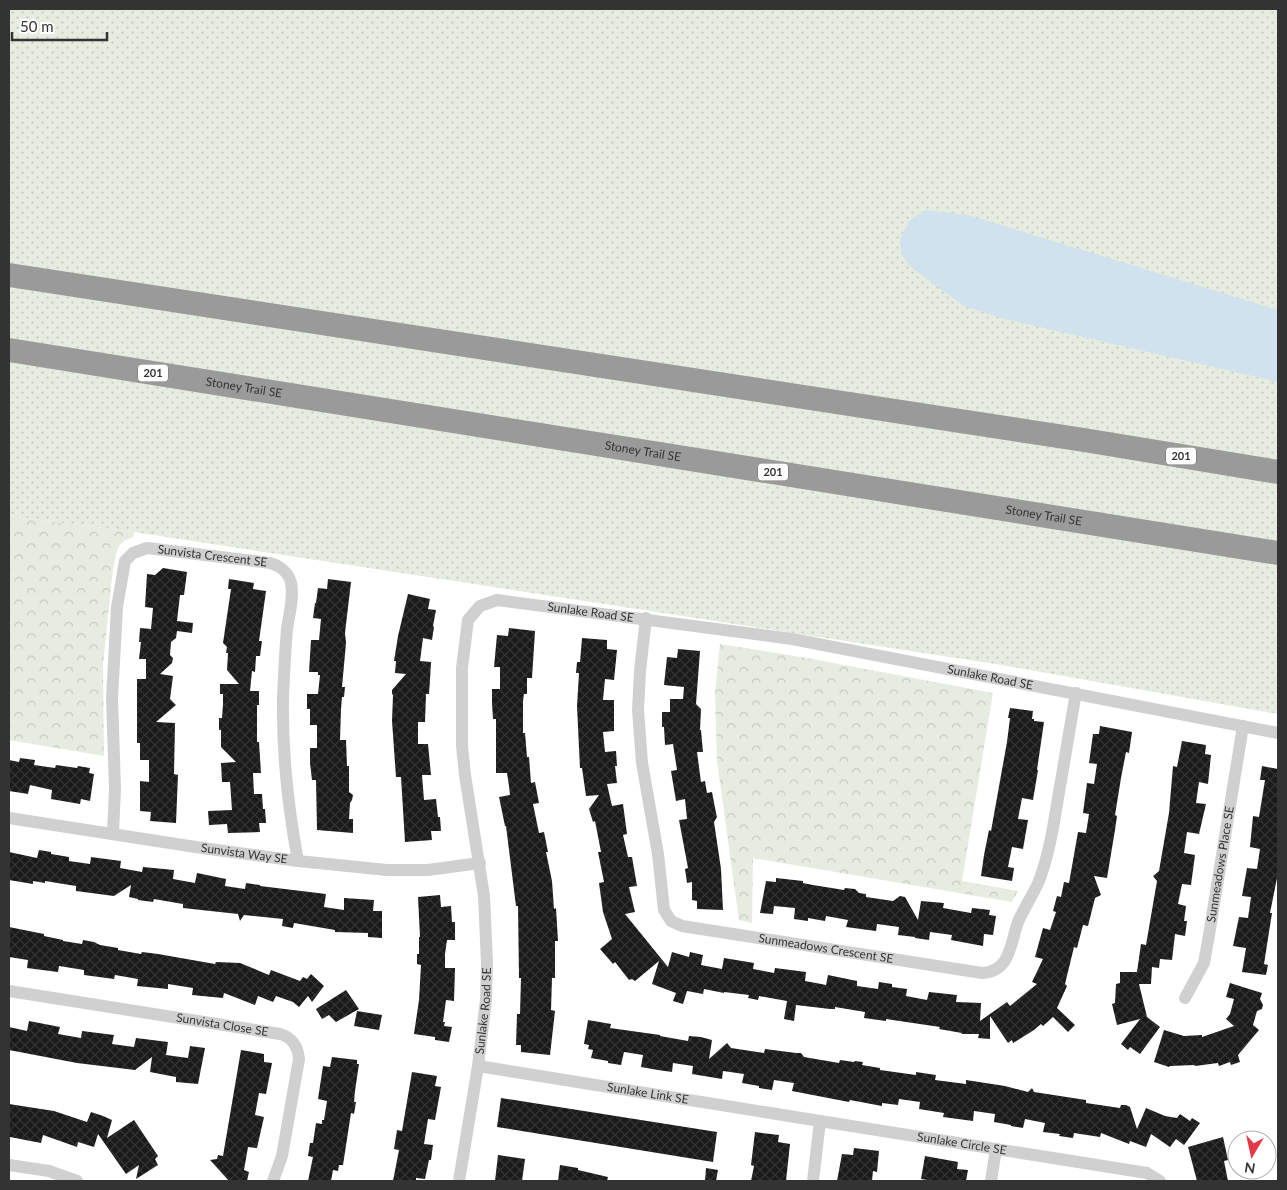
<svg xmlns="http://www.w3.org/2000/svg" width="1287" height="1190" font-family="Lato,sans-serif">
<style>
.grass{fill:url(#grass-dots)}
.park{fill:url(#park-crowns)}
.water{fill:#cfe2ee}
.building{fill:url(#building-cross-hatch)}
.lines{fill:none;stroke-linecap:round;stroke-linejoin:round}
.street{stroke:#d0d0d0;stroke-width:12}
.highway{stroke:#9a9a9a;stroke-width:24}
.labels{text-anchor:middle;stroke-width:5;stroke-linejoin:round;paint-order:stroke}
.shield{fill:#fff;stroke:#707070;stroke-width:1}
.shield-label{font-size:11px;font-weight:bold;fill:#333}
.street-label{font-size:12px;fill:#333;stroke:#fff}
</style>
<defs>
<pattern id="grass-dots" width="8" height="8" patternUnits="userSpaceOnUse" patternTransform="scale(1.25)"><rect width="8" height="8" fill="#e6ecdf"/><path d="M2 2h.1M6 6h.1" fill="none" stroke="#c6cbc0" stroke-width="1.8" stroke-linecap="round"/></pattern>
<pattern id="park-crowns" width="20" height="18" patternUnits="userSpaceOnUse" patternTransform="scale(1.25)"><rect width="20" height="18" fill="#e6ecdf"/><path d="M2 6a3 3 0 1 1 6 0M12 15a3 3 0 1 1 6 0" fill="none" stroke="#c6cbc0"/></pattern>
<pattern id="building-cross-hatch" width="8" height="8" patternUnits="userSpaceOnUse" patternTransform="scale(1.25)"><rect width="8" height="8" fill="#1a1a1a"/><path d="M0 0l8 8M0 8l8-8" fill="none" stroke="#333"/></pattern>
</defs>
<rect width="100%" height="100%" fill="#fff"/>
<path class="grass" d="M9 9H1278V714L996 664 134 532 9 516Z"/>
<path class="park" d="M9 516 134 532 133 537 124 541 119 546 115 557 112 577 103 665 104 756 9 740Z
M720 644 807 658 993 693 962 881 1018 891 1012 902 753 858 752 923 739 920 717 761 715 693Z"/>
<path class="water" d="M925 210 968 215 1278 310V382L1005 319 964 306 912 268 901 254 900 239 910 220Z"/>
<path class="building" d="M163 568 187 572 184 595H180L177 621 193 623 192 633 177 631 176 638 171 642 170 655 173 658 172 663 160 674 173 676 170 699 176 705 156 722 175 723 174 774 178 775 176 823 150 821 151 812 140 811V781L149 782V760H140V743H137V679H146V659H139L141 642H139L140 628 151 629 153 608 145 607 147 574 155 575Z
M229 579 254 583 253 589 266 591 259 641H262L260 656H256L255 672 252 671 250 691H259V705H257V742H259L261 773H253L254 794H262L263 809H265L266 823H259L260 832 228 833 227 824 209 825 208 811 232 810 230 782H222L221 763 236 762 221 747V730H219V718H222L223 704V694H220V684H239L227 670 228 653H226L227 647 223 643 231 589H228Z
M328 579 351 582 345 633 346 643 342 687H345L344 697H342L341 709 340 740H346L347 766H349V792L353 795 352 800 350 803 349 819H353V833L317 830 316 780H312L310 763V748H317V725H310V709H307V694H318L320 675H318V672H309L311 640H319L321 619 313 618 315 603H316L318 588 327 589Z
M408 594 430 599 428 609 436 610 433 626 434 627 432 640 423 638 420 661 431 662 430 680 429 694H426L425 722H418V744H428L431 775H422L424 800 436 799 438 817H440L441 831H431L432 840 405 842 401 777H396L392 721 393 695 392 694V690L406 674 395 673 396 661H394L398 636Z
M509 628 535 631 532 678H527V694H524L523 701V733H525L527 757H529L531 783 535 782 539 803 533 804 539 833 544 832 548 852H546L552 881 554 909 556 908 558 941H555V978H552L551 1010 555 1011 550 1055 521 1052V1045H516L517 1014H520L521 978H519L518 906H516L506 826H505L499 797 510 795 509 786 507 773H496V719H493L492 703V689H500V667H494L497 635 508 636Z
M582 638 607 640V649L617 650 614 680 605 679 603 700H614V731L603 732 605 752 616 751 617 766H615L617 783 607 784 612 806 623 804 627 834 623 835 628 857H632L637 886 629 887 635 912 625 914 668 967 672 952 689 957 690 952 703 955 701 965 722 969 724 958 754 963 753 969 774 973 775 968 806 972 805 981 816 983 826 985 828 975 857 981V986L878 989 879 982 892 984V987L907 989 906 996 927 1000 929 992 957 995 956 1002 981 1003 980 1021 1007 1002 1010 1006 1037 984 1032 982 1043 959 1035 957 1043 928 1050 930 1056 912 1053 911 1057 896 1061 897 1064 882 1069 883 1078 832 1086 833 1089 814 1083 813 1087 783 1094 784 1097 764 1089 763 1093 734H1099L1100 726 1132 732 1129 753 1126 752 1121 778 1115 815 1117 816 1115 830 1107 878 1094 876 1101 895 1095 898 1088 926 1083 925 1077 948 1074 947 1065 984 1067 986 1057 1008 1075 1025 1068 1032 1053 1017 1043 1026 1041 1024 1034 1030 1013 1043 1012 1040 1008 1043 990 1016V1039L978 1038 979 1034H961L962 1033 939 1029 940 1027 886 1019V1021L864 1018 865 1012 835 1007V1009H830L796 1005 794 1021 784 1019 787 1001 759 996 758 1000 748 998 749 995 724 992V993L704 989 703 994 687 991 683 1004 673 1001 676 993 652 984 659 961 635 981 632 979 629 980 615 962 613 964 600 949 612 939 603 912 599 883 604 882 598 852H601L595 821 593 822 589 809 599 795 586 796 582 768H580L577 706 579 673H576L577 662H580Z
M678 649 700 651 696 704 701 709 700 730H701L703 752H697L701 782 705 781 707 793 712 792 716 813 717 817 714 822 721 869 723 910 697 909V901L692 900V882L687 883 685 869 688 868 679 820 687 819 685 799 676 801 671 771 677 770 673 744 665 745 664 727H662V712H670V699H683L684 687 664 685 667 657 677 658Z
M1010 708 1033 711 1032 719H1034V721L1044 722 1037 770H1038L1033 800 1022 798 1018 819 1028 820 1023 849 1012 847 1008 867 1014 868 1012 881 981 876 984 855 989 830 991 831 1007 742 1010 718H1008Z
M1182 741 1206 745 1205 754 1211 755 1208 784 1199 782 1196 803 1206 804 1199 834 1187 832 1184 853 1195 855 1191 885 1182 884 1178 904 1186 906 1184 921H1187L1185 936 1175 934 1172 960 1160 959 1159 968 1152 967 1151 984H1139L1147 1017 1160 1027 1140 1054 1130 1047 1128 1050 1121 1044 1140 1019 1117 1025 1112 1004 1115 1003 1116 984 1120 983V972H1137L1141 944 1146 945 1157 881 1153 876 1159 871 1169 813 1173 766 1177 767Z
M20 758 35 760 34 765 55 768 56 765 77 768 78 766 90 768 89 773 94 774 90 801 81 799 80 804 51 799 52 790 30 785 28 794 9 791V760L19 762Z
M1262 766 1278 769V873L1270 913H1272L1264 964 1268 965 1266 975 1242 972 1246 948 1233 946 1239 917 1248 918 1251 897 1242 896 1247 868 1257 869 1260 849 1250 847 1253 816 1259 817 1265 780H1260Z
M39 850 51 852V854L69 857V861L90 864 91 857 121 861 120 868 142 872 143 867 174 870 173 879 195 883 197 873 226 879 225 886 245 889 246 883 260 885V886L326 894 324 907 344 910V898L374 900 373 911H382V938L368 937V933L335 932V930L294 923 293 928 282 926 283 919 244 915 240 921 238 914 183 908V904L154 899 153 902 138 900V899L129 897 131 885 114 896 76 891V886L45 881V883L33 881V884L9 880V852L37 858Z
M776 878 803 881V883L813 885 844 890 845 888 855 889 859 893 866 894V897L893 901 900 896 905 897 918 920 921 901 944 903 943 908 971 913 972 908 990 910 989 915 996 916 993 935 984 934 983 946 951 940 952 935 930 932 929 940 915 938V937L898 935 899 927 877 924 876 931 846 927 848 920 826 916 825 921 808 918V921L794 919 795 908 774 906 773 914 760 913 766 881 776 882Z
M440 895 441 907 451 906 452 922H455V940H447L445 954V968H455L454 1001 446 1000 443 1022H445L444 1026 452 1027 449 1042 435 1040V1037L414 1034 419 1000 421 965 417 964V954H419V937H420L418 897Z
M9 927 44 934V936L63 940V941L82 944 83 940 94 942 100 945 118 948V950L141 954 142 952 158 954 215 964 216 962 240 963 269 975 271 970 300 981 303 977 307 979 311 974 324 986 312 1002 308 996 299 1007 293 1002 276 996 273 1002 258 996 255 1005 224 993 223 998 192 995 193 988 168 984V989L137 986 138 979 115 975 114 979 84 975V970L59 966 58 972 27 968 28 960 9 957Z
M1230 983 1262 993 1260 999 1263 1005 1262 1009 1257 1011 1253 1025 1259 1030 1238 1055 1240 1062 1231 1065 1230 1062 1219 1066 1218 1063 1195 1066 1194 1065 1170 1066 1169 1067 1154 1062 1164 1030 1184 1036 1202 1035V1037L1234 1026 1226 1019 1230 1014 1234 999 1226 997Z
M346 990 359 1009 336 1022 329 1015 322 1019 316 1009Z
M357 1011 382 1015 379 1030 354 1026Z
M588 1020 611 1024 610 1028 660 1035V1036L688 1041 689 1036 701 1037 712 1040 709 1059 727 1043 731 1048 764 1053 765 1049 796 1053H801L804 1057 839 1063 840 1060 854 1062 855 1061 863 1062 862 1065 880 1068V1070L916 1075V1072L936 1075 935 1080 966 1084V1080L1005 1086 1028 1092 1032 1088 1034 1092 1086 1100V1103L1120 1108 1121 1105H1126L1130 1107 1137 1129 1146 1108 1165 1116 1177 1118 1180 1114 1190 1121 1192 1118 1200 1123 1184 1145 1176 1139 1170 1147 1151 1134 1146 1147 1130 1141 1129 1144 1101 1133 1100 1137 1074 1133 1073 1138 1059 1136 1060 1134 1043 1132 1045 1123 1025 1119 1023 1128 1011 1126V1125L994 1122 995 1114 974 1111 973 1121 943 1117 944 1113 919 1109 920 1102 899 1099 898 1105 882 1103V1106L850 1100 849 1102 792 1091 794 1083 774 1080 772 1090 759 1088V1086L742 1083 744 1074 723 1071 722 1079 692 1074 693 1066 673 1063 672 1072 658 1070 641 1067 643 1055 624 1052 621 1065 608 1063V1061L591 1058 593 1050 588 1049 589 1045 584 1044Z
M29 1021 60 1027 58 1034 81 1038 82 1031 114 1035 112 1044 134 1047 136 1038 168 1042 166 1055 188 1058 190 1046 205 1048 198 1084 176 1082V1077L150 1072 152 1057 135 1070 77 1063 9 1050V1027L27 1031Z
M241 1050 264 1054V1062L272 1063 266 1094 259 1093 255 1115 264 1117 257 1148 248 1147 244 1170 249 1172 247 1181H229L210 1160 217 1159 218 1155 223 1156Z
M332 1057 357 1060V1064H359L355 1091 354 1102H356L354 1114 351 1113 343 1165H339L338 1171 333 1170 331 1181H308L313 1157 308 1156 310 1143H313L316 1123 322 1124V1120H324L327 1101 318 1099 323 1066 330 1067Z
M412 1072 437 1076 435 1086 441 1087 435 1120 428 1119 424 1144 433 1145 431 1160H429L425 1179 416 1178V1181H393L399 1150 394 1149 397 1130 402 1131Z
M501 1098 717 1132 713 1162 497 1127Z
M9 1104 54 1111 87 1122 91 1112 103 1116 112 1120 107 1138 134 1120 158 1156 155 1159 158 1165 136 1179 139 1165 126 1174 98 1134 94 1147 78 1142 77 1147 43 1135 41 1143 10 1137Z
M755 1132 779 1135 778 1142 790 1144 786 1181H751L754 1166 751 1165Z
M1223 1137 1228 1160 1224 1161 1228 1181H1197L1188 1147Z
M854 1148 879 1151 877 1172 873 1171 872 1181H837L842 1154 853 1155Z
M498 1155 525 1159 522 1181H495Z
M925 1156 958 1162 957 1169 968 1170 966 1181H934L921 1179Z
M560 1165 578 1168V1170L608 1177 607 1181H558Z
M706 1168 718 1170 716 1181H705Z"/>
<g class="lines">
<g class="street">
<path id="s1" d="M646 618 640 671 638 710 642 763 658 854 664 910 671 921 682 926 982 973C1011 971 1010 944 1018 922 1024 908 1033 895 1039 881 1050 852 1054 822 1059 792 1065 759 1070 726 1076 693"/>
<path id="s2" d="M9 818 202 848 298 861 387 870H428L480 863"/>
<path id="s3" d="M113 834 115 788 112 698 117 607 125 561 133 553 147 548 270 563C280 566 289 573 291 583 294 598 289 615 287 629 285 652 284 675 283 698 282 753 288 807 298 861"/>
<path id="s4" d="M9 991 280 1034C292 1037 298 1047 299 1059L282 1156 273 1181"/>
<path id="s5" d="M1185 998 1204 963 1209 935 1243 726"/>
<path id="s6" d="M478 1066 820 1121"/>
<path d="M9 1165 49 1171 77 1181"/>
<path id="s7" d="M459 1181 478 1066 486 1000 487 963 484 896 465 775 462 746V668L468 620 480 606 497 600 792 639 1278 733"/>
<path id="s8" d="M813 1181 820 1121 1147 1173 1160 1181"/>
<path d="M991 1181 996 1149"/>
</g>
<g class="highway">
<path d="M9 275 1084 440 1278 472"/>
<path id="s9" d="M9 350 1278 553"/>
</g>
</g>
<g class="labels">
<g class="shield">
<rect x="138" y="364.5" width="30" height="17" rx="4"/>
<rect x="1166" y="447.5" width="30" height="17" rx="4"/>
<rect x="758" y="463.5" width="30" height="17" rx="4"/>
</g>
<g class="shield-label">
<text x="153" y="377">201</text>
<text x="1181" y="460">201</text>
<text x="773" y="476">201</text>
</g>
<g class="street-label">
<text dy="4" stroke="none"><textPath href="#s9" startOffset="238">Stoney Trail SE</textPath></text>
<text dy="4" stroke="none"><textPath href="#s9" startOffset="642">Stoney Trail SE</textPath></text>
<text dy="4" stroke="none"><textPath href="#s9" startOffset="1048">Stoney Trail SE</textPath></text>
<text dy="4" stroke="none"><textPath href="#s3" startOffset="366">Sunvista Crescent SE</textPath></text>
<text dy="4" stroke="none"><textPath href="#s7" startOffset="696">Sunlake Road SE</textPath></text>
<text dy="4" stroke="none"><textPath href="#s7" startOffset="1101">Sunlake Road SE</textPath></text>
<text dy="4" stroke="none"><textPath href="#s2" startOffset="238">Sunvista Way SE</textPath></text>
<text dy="4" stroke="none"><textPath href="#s5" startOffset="140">Sunmeadows Place SE</textPath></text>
<text dy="4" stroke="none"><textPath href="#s1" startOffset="465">Sunmeadows Crescent SE</textPath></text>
<text dy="4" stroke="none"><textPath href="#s7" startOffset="172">Sunlake Road SE</textPath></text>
<text dy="4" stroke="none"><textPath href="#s4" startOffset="216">Sunvista Close SE</textPath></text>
<text dy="4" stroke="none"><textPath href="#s6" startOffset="172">Sunlake Link SE</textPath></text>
<text dy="4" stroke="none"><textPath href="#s8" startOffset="204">Sunlake Circle SE</textPath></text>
</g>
</g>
<rect width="1287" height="1190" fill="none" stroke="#333333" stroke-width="20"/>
<g transform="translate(1252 1155) rotate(189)"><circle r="24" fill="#ffffff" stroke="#adadad"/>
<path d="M0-4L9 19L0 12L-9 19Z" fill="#e63946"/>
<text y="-8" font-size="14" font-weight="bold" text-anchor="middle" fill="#333333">N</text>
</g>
<path d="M12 32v8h95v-8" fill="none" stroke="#333333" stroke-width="2.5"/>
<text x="20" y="32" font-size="15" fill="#333333" stroke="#ffffff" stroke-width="4" paint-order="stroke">50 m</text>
</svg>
